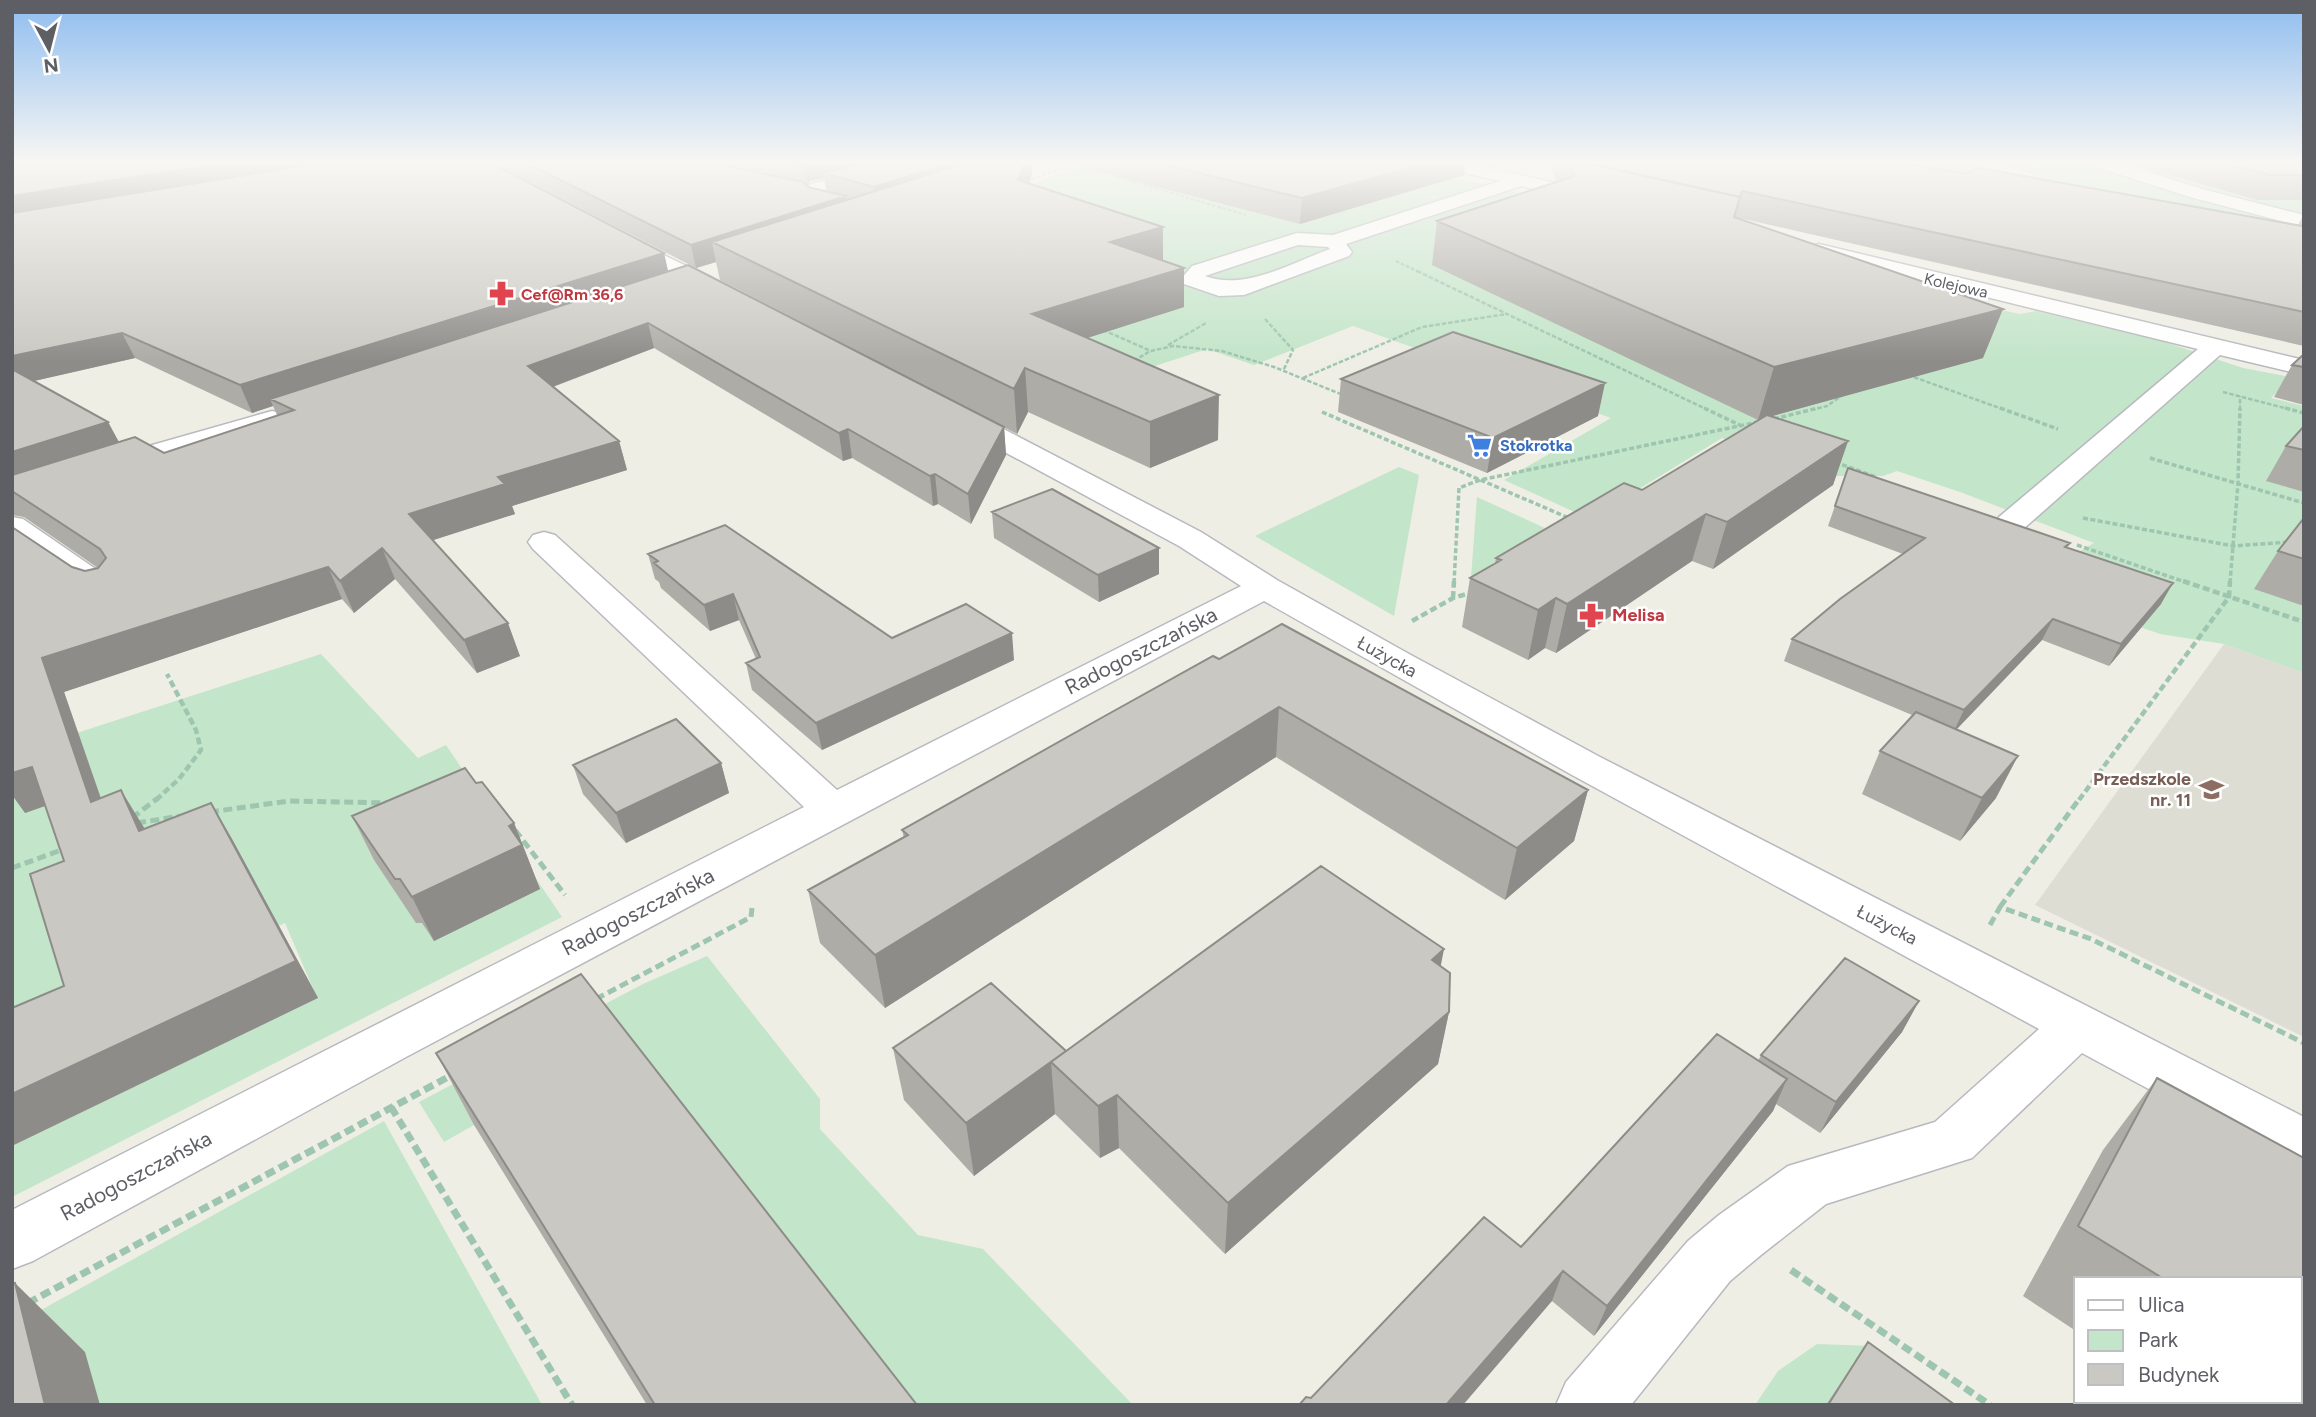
<svg xmlns="http://www.w3.org/2000/svg" width="2316" height="1417" font-family="Figtree,sans-serif">
<style>
.education{fill:#deddd4}
.green{fill:#c3e5c9}
.lines{fill:none;stroke-linecap:round;stroke-linejoin:round}
.minor-casing{stroke:#b8b9be;stroke-width:3}
.path-far5{stroke:#9dc5af;stroke-width:2;stroke-dasharray:3.5 2;stroke-linecap:butt}
.path-far4{stroke:#9dc5af;stroke-width:2.5;stroke-dasharray:4.5 2;stroke-linecap:butt}
.path-far3{stroke:#9dc5af;stroke-width:3.5;stroke-dasharray:5 2.5;stroke-linecap:butt}
.path-far2{stroke:#9dc5af;stroke-width:4.5;stroke-dasharray:7 3.5;stroke-linecap:butt}
.path-far1{stroke:#9dc5af;stroke-width:5;stroke-dasharray:9 4.5;stroke-linecap:butt}
.path{stroke:#9dc5af;stroke-width:7;stroke-dasharray:10 5;stroke-linecap:butt}
.minor{fill:#fff;fill-rule:evenodd}
.rail{stroke:#b5b6b6;stroke-width:2.5;stroke-dasharray:1 4.5;stroke-linecap:butt}
.wall{fill:#aeaca7;fill-rule:evenodd}
.shaded-wall{fill:#8d8c88}
.building{fill:#cac8c2;stroke:#8d8c88;stroke-width:2}
.labels{text-anchor:middle;stroke-width:5;stroke-linejoin:round;paint-order:stroke}
.far-street-label{font-size:16px;fill:#5d5f65;stroke:#fff}
.far-health-label{font-size:16px;font-weight:bold;fill:#be3a42;stroke:#fff;text-anchor:start}
.far-shop-label{font-size:16px;font-weight:bold;fill:#366cbe;stroke:#fff;text-anchor:start}
.health-label{font-size:18px;font-weight:bold;fill:#be3a42;stroke:#fff;text-anchor:start}
.street-label{font-size:18px;fill:#5d5f65;stroke:#fff}
.education-label{font-size:18px;font-weight:bold;fill:#785e54;stroke:#fff;text-anchor:end}
.near-street-label{font-size:21px;fill:#5d5f65;stroke:#fff}
</style>
<rect width="100%" height="100%" fill="#efeee5"/>
<path class="education" d="M2224 644 2304 673V1037L2035 905Z"/>
<path class="green" d="M1090 163H1393L1512 191 1539 194 1983 306 2020 314 2036 311 2159 340 2243 368 2291 377 2271 398 2304 406V673L2224 644 2160 634 2061 599 2060 563 2094 543 1960 492 1897 471 1883 476H1824L1722 438 1590 519 1504 480 1611 418 1353 326 1254 365 1207 349 1097 385 965 209Z
M1879 163H2304V247L1994 164 1980 177Z
M1399 467 1419 475 1394 616 1255 536Z
M1477 497 1545 528 1471 578Z
M321 654 418 758 446 745 562 917 12 1197V1146L317 998 285 923 12 1048V733L52 741Z
M707 956 820 1099V1129L918 1235 983 1249 1133 1405H882L474 1125 444 1142 419 1102 643 984Z
M384 1121 542 1405H100L12 1326Z
M1817 1344 1871 1346 1955 1405H1755L1778 1371Z"/>
<g class="lines">
<defs>
<path id="minor" d="M890 163H917L915 167 817 193 808 188 811 184Z
M1437 163H1467L1600 193 1603 197 1594 202 1521 186 1346 244 1352 252 1349 256 1244 295 1219 296 1184 284 1181 279 1192 266 1297 233 1333 235 1500 181 1439 167ZM1298 245 1328 247 1330 249C1291 263 1245 291 1205 276Z
M2095 163H2120L2202 189 2304 215V227L2190 197 2097 167Z
M620 234 730 287 733 292 730 297H714L613 244 610 240 613 236Z
M1819 244 2304 360V375L2220 355 2021 531 2010 533 1999 531 1994 524 1999 517 2198 349 1812 254 1809 250 1812 246Z
M958 408 967 410 1201 532 1277 580 1409 654 1600 757 2304 1117V1169L2284 1162 2082 1053 1972 1158 1826 1204 1761 1255 1730 1281 1631 1405H1556L1566 1382 1688 1241 1719 1215 1788 1166 1935 1122 2039 1029 1572 775 1264 601 406 1057 33 1261 12 1269V1210L804 807 533 549 528 542 533 535 544 532 555 535 837 790 1241 586 1179 546 949 422 945 416 949 410Z
M272 411 282 413 285 419 282 425 123 471 12 508V489L103 459Z
M12 517 23 519 116 583 121 590 116 597 104 600 92 597 12 541Z"/>
</defs>
<use href="#minor" class="minor-casing"/>
<path class="path-far5" d="M1951 175 1970 163
M1117 177 1246 215
M1027 181 1076 163
M1396 261 1421 273"/>
<path class="path-far4" d="M1417 271 1708 410
M1265 319 1293 350 1283 371
M1103 330 1151 351 1173 346 1222 351 1274 367 1343 395
M1168 345 1206 323
M1134 361 1150 351
M1908 375 2005 410
M1303 378 1422 327 1507 314
M2223 392 2292 410
M1811 410 1827 406 1844 394
M2240 410V396"/>
<path class="path-far3" d="M1704 408 1748 429
M2000 408 2058 429
M2285 408 2304 413
M1322 412 1569 518
M1774 419 1818 408
M2150 458 2304 503
M1835 462 1876 477
M2083 518 2233 546 2289 542
M2077 545 2188 583
M1454 583 1459 488 1480 480 1758 422
M2230 583 2238 483 2240 408"/>
<path class="path-far2" d="M2183 581 2304 622
M1453 598 1454 581
M1412 621 1453 598 1470 593
M156 800 179 779 201 750 196 730 167 674
M2079 800 2229 597 2230 581"/>
<path class="path-far1" d="M210 812 289 801 390 803
M132 818 158 798
M137 823 181 816
M515 830 565 895
M12 868 64 849
M2000 907 2080 798
M1990 925 2000 907 2091 939 2304 1043
M596 999 751 917 752 908"/>
<path class="path" d="M391 1107 572 1405
M1791 1270 1990 1405
M28 1303 452 1075"/>
<use href="#minor" class="minor"/>
<path class="rail" d="M1960 163 1997 173"/>
</g>
<path class="wall" d="M12 163 664 253 668 271 1004 427 1006 455 971 524 938 504 933 506 852 458 843 461 654 348 553 387 619 441 627 470 512 506 515 514 433 540 520 656 477 673 395 579 354 613 342 599 64 692 101 798 143 826 145 829 211 803 232 839 318 998 64 986V861L45 806 25 813 72 567 85 571 98 568 24 517 12 515ZM135 358 252 413 273 406 277 415 164 453 119 442 108 422 34 381Z
M493 163H1032V174L1029 184 1163 261 1184 307 1087 338 1218 440 1150 468 1028 412 1017 434 720 280 716 262 696 268ZM824 178 826 191 807 186 810 181Z
M1084 163H1465L1464 175 1300 224 1084 168Z
M1478 163H1506L1494 167Z
M1550 163H1906L1965 174 2298 225 2304 214V346L1735 217 1983 358 1771 416 1848 441 1833 485 1713 569 1692 561 1556 653 1545 648 1528 660 1462 627 1470 578 1495 564 1496 558 1642 490 1760 419 1758 420 1432 265 1437 221 1558 181H1556Z
M2129 163H2304V200H2257Z
M2304 354V405L2274 397 2292 365Z
M1341 379 1598 416 1487 473 1338 412Z
M2304 426V492L2266 481 2286 446Z
M1848 468 2070 543 2067 548 2161 604 2109 666 2042 640 1957 729 1996 798 1960 841 1862 794 1880 751 1912 715 1784 661 1792 639 1903 554 1828 526Z
M992 512 1159 548V574L1099 602 994 538Z
M2304 518V606L2254 589 2278 551Z
M648 554 892 638 1014 660 822 750 752 690 746 663 756 659 739 620 710 631 661 588 659 582 655 579Z
M1219 659 1588 790 1574 841 1505 900 1276 757 885 1008 820 943 808 890 904 838 902 830Z
M721 763 729 793 626 843 583 794 573 765Z
M476 783 514 823 540 889 434 941 422 923H416L374 860 352 816Z
M1441 967 1449 1012 1438 1064 1225 1254 1119 1148 1100 1158 1055 1114 974 1176 904 1100 893 1048 1066 1051Z
M1919 1001 1902 1032 1820 1133 1776 1104 1773 1111 1594 1336 1552 1301 1311 1398 1521 1247 1758 1061 1761 1055Z
M436 1053 917 1405H647L474 1125Z
M2157 1078 2304 1158V1405H2187L2182 1401H2300V1279H2076V1331L2023 1296 2103 1150Z
M1868 1342 1955 1405H1826Z"/>
<path class="shaded-wall" d="M224 163H353L12 219V196Z
M806 163H880L824 173V178L810 181 807 186 804 166Z
M951 163H1013L877 208 874 187Z
M1024 163H1032V174L1020 214 1018 180Z
M1426 163H1465L1464 175 1300 224 1302 198Z
M1495 163H1506L1494 167Z
M846 196 849 217 712 242 716 262 696 268 691 245Z
M1163 227V264L1110 242Z
M664 253 669 276 270 399 273 406 252 413 240 385Z
M1184 268V307L1034 355 1032 314Z
M2003 309 1983 358 1758 420 1774 367Z
M648 323 654 348 536 393 528 366Z
M122 333 135 358 12 386V356Z
M1025 368 1028 412 1017 434 1014 389Z
M1605 383 1598 416 1487 473 1493 438Z
M1219 395 1218 440 1150 468V422Z
M108 422 123 450 12 486V452Z
M1004 427 1006 455 971 524 968 494Z
M848 429 852 458 843 461 839 433Z
M619 441 627 470 512 506 515 514 421 544 409 514 498 477Z
M1848 441 1833 485 1713 569 1727 522Z
M935 474 938 504 933 506 930 476Z
M1706 514 1692 561 1556 653 1567 604Z
M382 548 395 579 354 613 340 581Z
M1159 548V574L1099 602 1098 575Z
M328 567 342 599 64 692 114 837 91 802 42 658Z
M2173 583 2161 604 2109 666 2121 644Z
M733 594 739 620 710 631 704 605Z
M1556 598 1545 648 1528 660 1538 610Z
M2053 619 2042 640 1953 733 1964 710Z
M508 623 520 656 477 673 464 640Z
M1012 633 1014 660 822 750 816 723Z
M1279 707 1276 757 885 1008 875 955Z
M2018 756 1996 798 1960 841 1982 798Z
M721 763 729 793 626 843 616 813Z
M32 767 56 802 25 813 12 795V773Z
M121 790 143 826 162 867 139 831Z
M1588 790 1574 841 1505 900 1517 848Z
M211 803 232 839 318 998 12 1146V1094Z
M514 823 540 889 434 941 412 897Z
M1444 949 1434 1001 1432 960Z
M1919 1001 1902 1032 1820 1133 1836 1102Z
M1449 1012 1438 1064 1225 1254 1228 1203Z
M1051 1062 1055 1114 974 1176 966 1123Z
M1787 1079 1773 1111 1594 1336 1607 1306Z
M1117 1095 1119 1148 1100 1158 1098 1106Z
M1563 1271 1552 1301 1463 1405H1446Z
M15 1283 85 1352 100 1405H45Z"/>
<path class="building" d="M12 163H224L12 196Z
M320 163H491L664 253 240 385 122 333 12 356V213Z
M526 163H711L803 182 808 187 846 196 691 245Z
M789 163H806L804 166Z
M863 163H951L874 187 824 173Z
M965 163H1024L1018 180 1163 227 1110 242 1184 268 1032 314 1219 395 1150 422 1025 368 1014 389 712 242Z
M1158 163H1426L1302 198Z
M1570 163H1584L1740 197 1734 217 2003 309 1774 367 1437 221 1575 176Z
M1588 163H1906L1965 174 1979 168 2302 226 2304 221V312L1742 191 1740 197Z
M2224 163H2304V175H2270Z
M688 265 1004 427 968 494 935 474 930 476 848 429 839 433 648 323 528 366 619 441 498 477 505 484 409 514 508 623 464 640 382 548 340 581 328 567 42 658 91 802 121 790 139 831 211 803 296 961 12 1094V1008L64 986 30 874 64 861 32 767 12 773V527L72 567 85 571 98 568 106 558 100 549 12 491V475L135 437 164 453 294 410 270 399Z
M1453 332 1605 383 1493 438 1341 379Z
M2304 354V367L2292 365Z
M12 369 108 422 12 452Z
M1767 415 1848 441 1727 522 1706 514 1567 604 1556 598 1538 610 1470 578 1501 560 1496 558 1624 483 1642 490Z
M2304 426V450L2286 446Z
M1848 468 2070 543 2065 547 2173 583 2121 644 2053 619 1964 710 1792 639 1840 599 1925 538 1835 506Z
M1052 489 1159 548 1098 575 992 512Z
M2304 518V559L2278 551Z
M725 525 892 638 966 604 1012 633 816 723 746 663 760 657 733 594 704 605 654 563 658 561 648 554Z
M1282 624 1588 790 1517 848 1279 707 875 955 808 890 908 835 902 830 1103 717 1213 656 1219 659Z
M1916 712 2018 756 1982 798 1880 751Z
M676 719 721 763 616 813 573 765Z
M465 768 476 783 482 782 514 823 509 826 522 845 412 897 400 879H395L352 816Z
M1321 866 1444 949 1432 960 1450 973 1449 1012 1228 1203 1117 1095 1098 1106 1051 1062Z
M1845 958 1919 1001 1836 1102 1761 1055Z
M581 974 917 1405H655L436 1053Z
M991 983 1066 1051 966 1123 893 1048Z
M1717 1034 1787 1079 1607 1306 1563 1271 1446 1405H1299L1306 1397 1311 1398 1484 1217 1521 1247Z
M2157 1078 2304 1158V1365L2300 1363V1279H2164L2078 1226Z
M15 1283 45 1405H12V1284Z
M1868 1342 1955 1405H1828Z"/>
<linearGradient id="sky" x2="0" y2="1"><stop stop-color="#8fbdf0"/><stop offset="0.45" stop-color="#f8f7f3"/><stop offset="1" stop-color="#f8f7f3" stop-opacity="0"/></linearGradient>
<rect width="2316" height="361" fill="url(#sky)"/>
<defs>
<symbol id="pharmacy-bare" viewBox="-9 -9 18 18"><path d="M-2-6h4v4h4v4h-4v4h-4v-4h-4v-4h4Z" fill="#e0444e" stroke="#fff" stroke-width="2.5" paint-order="stroke"/></symbol>
<symbol id="supermarket-bare" viewBox="-9 -9 18 18"><path d="M-6-5.5h2.5l.6 2H6L4.5 2H-2.5L-4.4-4H-6ZM-1.5 3.2a1.3 1.3 0 1 0 .1 0ZM3 3.2a1.3 1.3 0 1 0 .1 0Z" fill="#3f7fe0" stroke="#fff" stroke-width="2.5" paint-order="stroke"/></symbol>
<symbol id="school-bare" viewBox="-9 -9 18 18"><path d="M0-5L7-2L0 1L-7-2ZM-4 1L0 2.5L4 1V4Q0 6-4 4Z" fill="#8d6e63" stroke="#fff" stroke-width="2.5" paint-order="stroke"/></symbol>
</defs>
<g fill-rule="evenodd">
<use href="#pharmacy-bare" x="484" y="276" width="35" height="35"/>
<use href="#supermarket-bare" x="1462" y="428" width="35" height="35"/>
<use href="#pharmacy-bare" x="1574" y="598" width="35" height="35"/>
<use href="#school-bare" x="2194" y="772" width="35" height="35"/>
</g>
<g class="labels">
<g class="far-street-label">
<text transform="translate(1956 285) rotate(13)" y="6">Kolejowa</text>
</g>
<g class="far-health-label">
<text x="521" y="300">Cef@Rm 36,6</text>
</g>
<g class="far-shop-label">
<text x="1500" y="451">Stokrotka</text>
</g>
<g class="health-label">
<text x="1612" y="621">Melisa</text>
</g>
<g class="street-label">
<text transform="translate(1387 657) rotate(29)" y="6">Łużycka</text>
<text transform="translate(1887 925) rotate(27)" y="6">Łużycka</text>
</g>
<g class="education-label">
<text x="2191" y="785">Przedszkole<tspan x="2191" dy="21">nr. 11</tspan></text>
</g>
<g class="near-street-label">
<text transform="translate(1141 651) rotate(-27)" y="7">Radogoszczańska</text>
<text transform="translate(638 912) rotate(-27)" y="7">Radogoszczańska</text>
<text transform="translate(136 1176) rotate(-28)" y="7">Radogoszczańska</text>
</g>
</g>
<rect width="2316" height="1417" fill="none" stroke="#5d5f65" stroke-width="28"/>
<rect x="2074" y="1277" width="228" height="126" fill="#ffffff" stroke="#bebfc1" stroke-width="2"/>
<rect x="2088" y="1300" width="35" height="10" fill="#ffffff" stroke="#bebfc1" stroke-width="2"/>
<text x="2138" y="1312" font-size="21" fill="#5d5f65">Ulica</text>
<rect x="2088" y="1330" width="35" height="21" fill="#c3e5c9" stroke="#bebfc1" stroke-width="2"/>
<text x="2138" y="1347" font-size="21" fill="#5d5f65">Park</text>
<rect x="2088" y="1364" width="35" height="21" fill="#cac8c2" stroke="#bebfc1" stroke-width="2"/>
<text x="2138" y="1382" font-size="21" fill="#5d5f65">Budynek</text>
<g transform="translate(49 49) rotate(173)" stroke="#ffffff" stroke-width="5" paint-order="stroke">
<path d="M0-5L12 26L0 18L-12 26Z" fill="#5d5f65"/>
<text y="-10" font-size="19" font-weight="bold" text-anchor="middle" fill="#5d5f65">N</text>
</g>
</svg>
